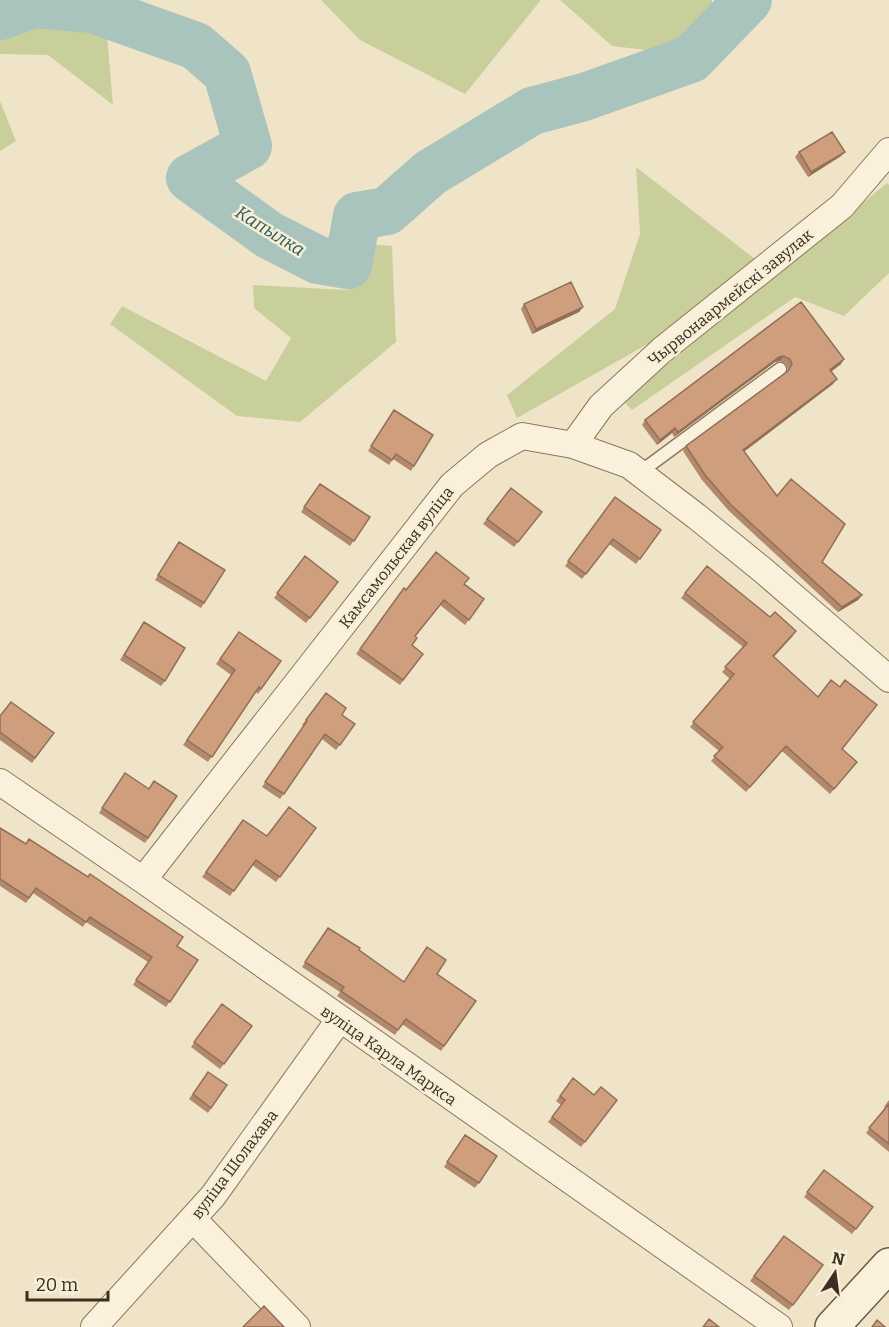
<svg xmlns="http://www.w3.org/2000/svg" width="889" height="1327" font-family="Bitter,serif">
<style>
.green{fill:#c9cf9b}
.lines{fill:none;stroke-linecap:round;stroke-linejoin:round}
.river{stroke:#a9c4bc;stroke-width:48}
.lane-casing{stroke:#8d765c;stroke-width:15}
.street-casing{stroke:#8d765c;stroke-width:28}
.secondary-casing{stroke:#6f573f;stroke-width:36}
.lane{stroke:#faf1dc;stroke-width:12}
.street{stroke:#faf1dc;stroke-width:26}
.secondary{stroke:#faf1dc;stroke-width:33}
.wall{fill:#b2896c}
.shaded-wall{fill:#916f58}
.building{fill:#cf9f7d;stroke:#916f58;stroke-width:1.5}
.labels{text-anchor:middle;stroke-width:5;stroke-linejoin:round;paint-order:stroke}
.street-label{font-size:16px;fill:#3d2e20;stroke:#f7eed8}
.water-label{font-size:18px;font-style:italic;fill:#2f5d5a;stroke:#f7eed8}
</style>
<rect width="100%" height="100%" fill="#f0e4c8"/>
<path class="green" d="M0 0H104L113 105 48 55 0 54Z
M321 0H541L465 94 360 40Z
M560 0H712V6L671 53 612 46Z
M0 101 16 141 0 151Z
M636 167 755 259 669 332 517 418 507 395 615 309 640 234Z
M887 183 889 185V273L844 316 795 297 632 410 623 401Z
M370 244 392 246 396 342 300 422 237 416 110 324 122 306 266 381 291 338 254 308 253 285 347 290Z"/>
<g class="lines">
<path class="river" d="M0 16 34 4 92 9 196 46 227 73 248 146 190 178 269 235 318 260 348 265 357 216 387 211 430 173 532 111 584 97 691 59 748 0"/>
<defs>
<path id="lane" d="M639 473 780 369"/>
<path id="street" d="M573 445 601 406 662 350 842 206 889 151
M0 782 143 880 779 1327
M143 880 452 485 488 455 522 436 573 445 629 465 696 516 765 572 889 679
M193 1219 297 1327
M94 1327 213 1196 339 1020"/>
<path id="secondary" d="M832 1327 889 1265"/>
</defs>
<use href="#lane" class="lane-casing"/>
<use href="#street" class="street-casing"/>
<use href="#secondary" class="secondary-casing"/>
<use href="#lane" class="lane"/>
<use href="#street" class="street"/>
<use href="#secondary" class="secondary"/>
</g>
<path class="wall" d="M799 152 841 156 808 177 795 157Z
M801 302 841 364 831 371 833 384 744 452 822 562 862 595 858 600 838 612 728 510 702 480 683 451 686 446 787 372 788 369 786 364 780 361 775 362 674 437 672 433 657 445 642 425 645 420Z
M524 304 583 307 579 312 532 334 521 309Z
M394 410 433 435 411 471 393 459 389 465 368 451Z
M320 484 370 517 350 546 301 512Z
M511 488 542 512 514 547 483 524Z
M615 497 661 530 636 564 609 544 582 579 565 566Z
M179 542 225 570 201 608 155 580Z
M305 556 338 582 306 623 274 598Z
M465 584 484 599 465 625 440 605 415 636 412 645 423 654 400 685 356 654 404 588 406 590Z
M685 593 793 636 774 657 842 749 853 767 830 794 782 751 746 792 711 761 719 751 690 727 730 679 722 672 743 647 681 598Z
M144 622 165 681 161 686 120 660Z
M239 632 281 661 258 694 256 692 208 762 183 745 231 675 216 664Z
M326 693 342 715 355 724 336 750 322 739 280 799 262 787 304 726 302 725Z
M0 716 54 733 32 763 0 740Z
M125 773 149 789 177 796 145 843 99 813Z
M243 820 267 836 316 828 276 882 252 865 230 896 202 877Z
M0 828 198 960 166 1007 133 985 148 962 86 922 83 927 33 893 26 903 0 886Z
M328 928 403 982 437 974 476 1001 441 1051 402 1024 395 1035 337 996 340 992 302 967Z
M222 1004 252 1026 220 1069 191 1047Z
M208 1072 227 1085 208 1113 189 1099Z
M573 1078 594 1095 617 1100 581 1147 548 1122 561 1105 556 1101Z
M889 1100V1152L866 1133 885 1108 884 1107Z
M465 1135 497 1156 475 1188 444 1167Z
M824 1170 873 1207 852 1234 804 1197Z
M784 1236 823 1265 789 1310 750 1281Z"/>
<path class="shaded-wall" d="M845 152 841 156 808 177 811 172Z
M583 307 579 312 532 334 536 329Z
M783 356 780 361 775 362 674 437 678 432 779 357Z
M844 359 841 364 827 375 830 370Z
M837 379 833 384 739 455 743 450Z
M675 428 672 433 657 445 660 440Z
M862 595 858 600 838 612 842 607Z"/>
<path class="building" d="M832 132 845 152 811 172 799 152Z
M571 282 583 307 536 329 524 304Z
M801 302 844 359 830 370 837 379 743 450 777 496 791 479 845 524 822 562 862 595 842 607 731 505 705 475 686 446 788 371 792 364 790 359 783 356 779 357 678 432 675 428 660 440 645 420Z
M394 410 433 435 414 466 396 454 392 460 371 446Z
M320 484 370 517 354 541 304 507Z
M511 488 542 512 518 542 487 519Z
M615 497 661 530 640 559 613 539 586 574 568 561Z
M179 542 225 570 204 603 158 575Z
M436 552 469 578 464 584 484 599 469 620 444 600 415 636 417 638 412 645 423 654 403 680 360 649 404 588 406 590Z
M305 556 338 582 310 618 277 593Z
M707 566 770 617 775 612 796 631 773 656 818 697 831 680 840 687 845 680 877 705 842 749 857 762 834 789 786 746 750 787 714 756 723 747 693 722 734 674 725 667 747 643 685 593Z
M144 622 185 648 165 681 124 655Z
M239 632 281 661 261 689 259 687 212 757 187 740 235 670 220 659Z
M326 693 346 708 342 715 355 724 340 745 325 734 284 794 265 782 307 721 306 720Z
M11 702 54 733 35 758 0 732V716Z
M125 773 149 789 154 781 177 796 148 838 102 808Z
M289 807 316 828 280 877 256 860 234 891 206 872 243 820 267 836Z
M0 828 26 844 29 839 88 877 90 874 183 937 177 946 198 960 170 1002 136 980 152 957 90 917 86 922 36 888 29 898 0 879Z
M328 928 360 948 359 950 404 982 427 947 446 960 437 974 476 1001 444 1046 406 1019 398 1030 341 991 344 987 305 962Z
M222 1004 252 1026 224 1064 194 1042Z
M208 1072 227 1085 211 1108 193 1094Z
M573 1078 594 1095 601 1087 617 1100 585 1142 552 1117 565 1100 560 1096Z
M889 1104V1144L869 1128Z
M465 1135 497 1156 479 1183 447 1162Z
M824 1170 873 1207 856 1229 807 1192Z
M784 1236 823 1265 793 1305 754 1276Z
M264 1306 284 1327H243Z
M709 1319 719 1327H703Z
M877 1320 885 1327H872Z"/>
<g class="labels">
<g class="street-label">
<text transform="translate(730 297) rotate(-39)" y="6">Чырвонаармейскі завулак</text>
<text transform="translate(396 557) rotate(-52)" y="6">Камсамольская вуліца</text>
<text transform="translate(389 1055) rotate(35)" y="6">вуліца Карла Маркса</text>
<text transform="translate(234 1164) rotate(-53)" y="6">вуліца Шолахава</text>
</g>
<g class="water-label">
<text transform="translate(270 231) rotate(32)" y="6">Капылка</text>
</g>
</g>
<g transform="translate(835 1273) rotate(13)" stroke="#f7eed8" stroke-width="4.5" paint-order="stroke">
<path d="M0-4.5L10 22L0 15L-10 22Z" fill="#3d2e20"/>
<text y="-9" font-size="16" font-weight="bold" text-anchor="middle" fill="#3d2e20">N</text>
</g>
<path d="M27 1291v9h81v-9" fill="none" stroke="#3d2e20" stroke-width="3"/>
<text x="36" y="1291" font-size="18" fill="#3d2e20" stroke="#f7eed8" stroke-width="4.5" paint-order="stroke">20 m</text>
</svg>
